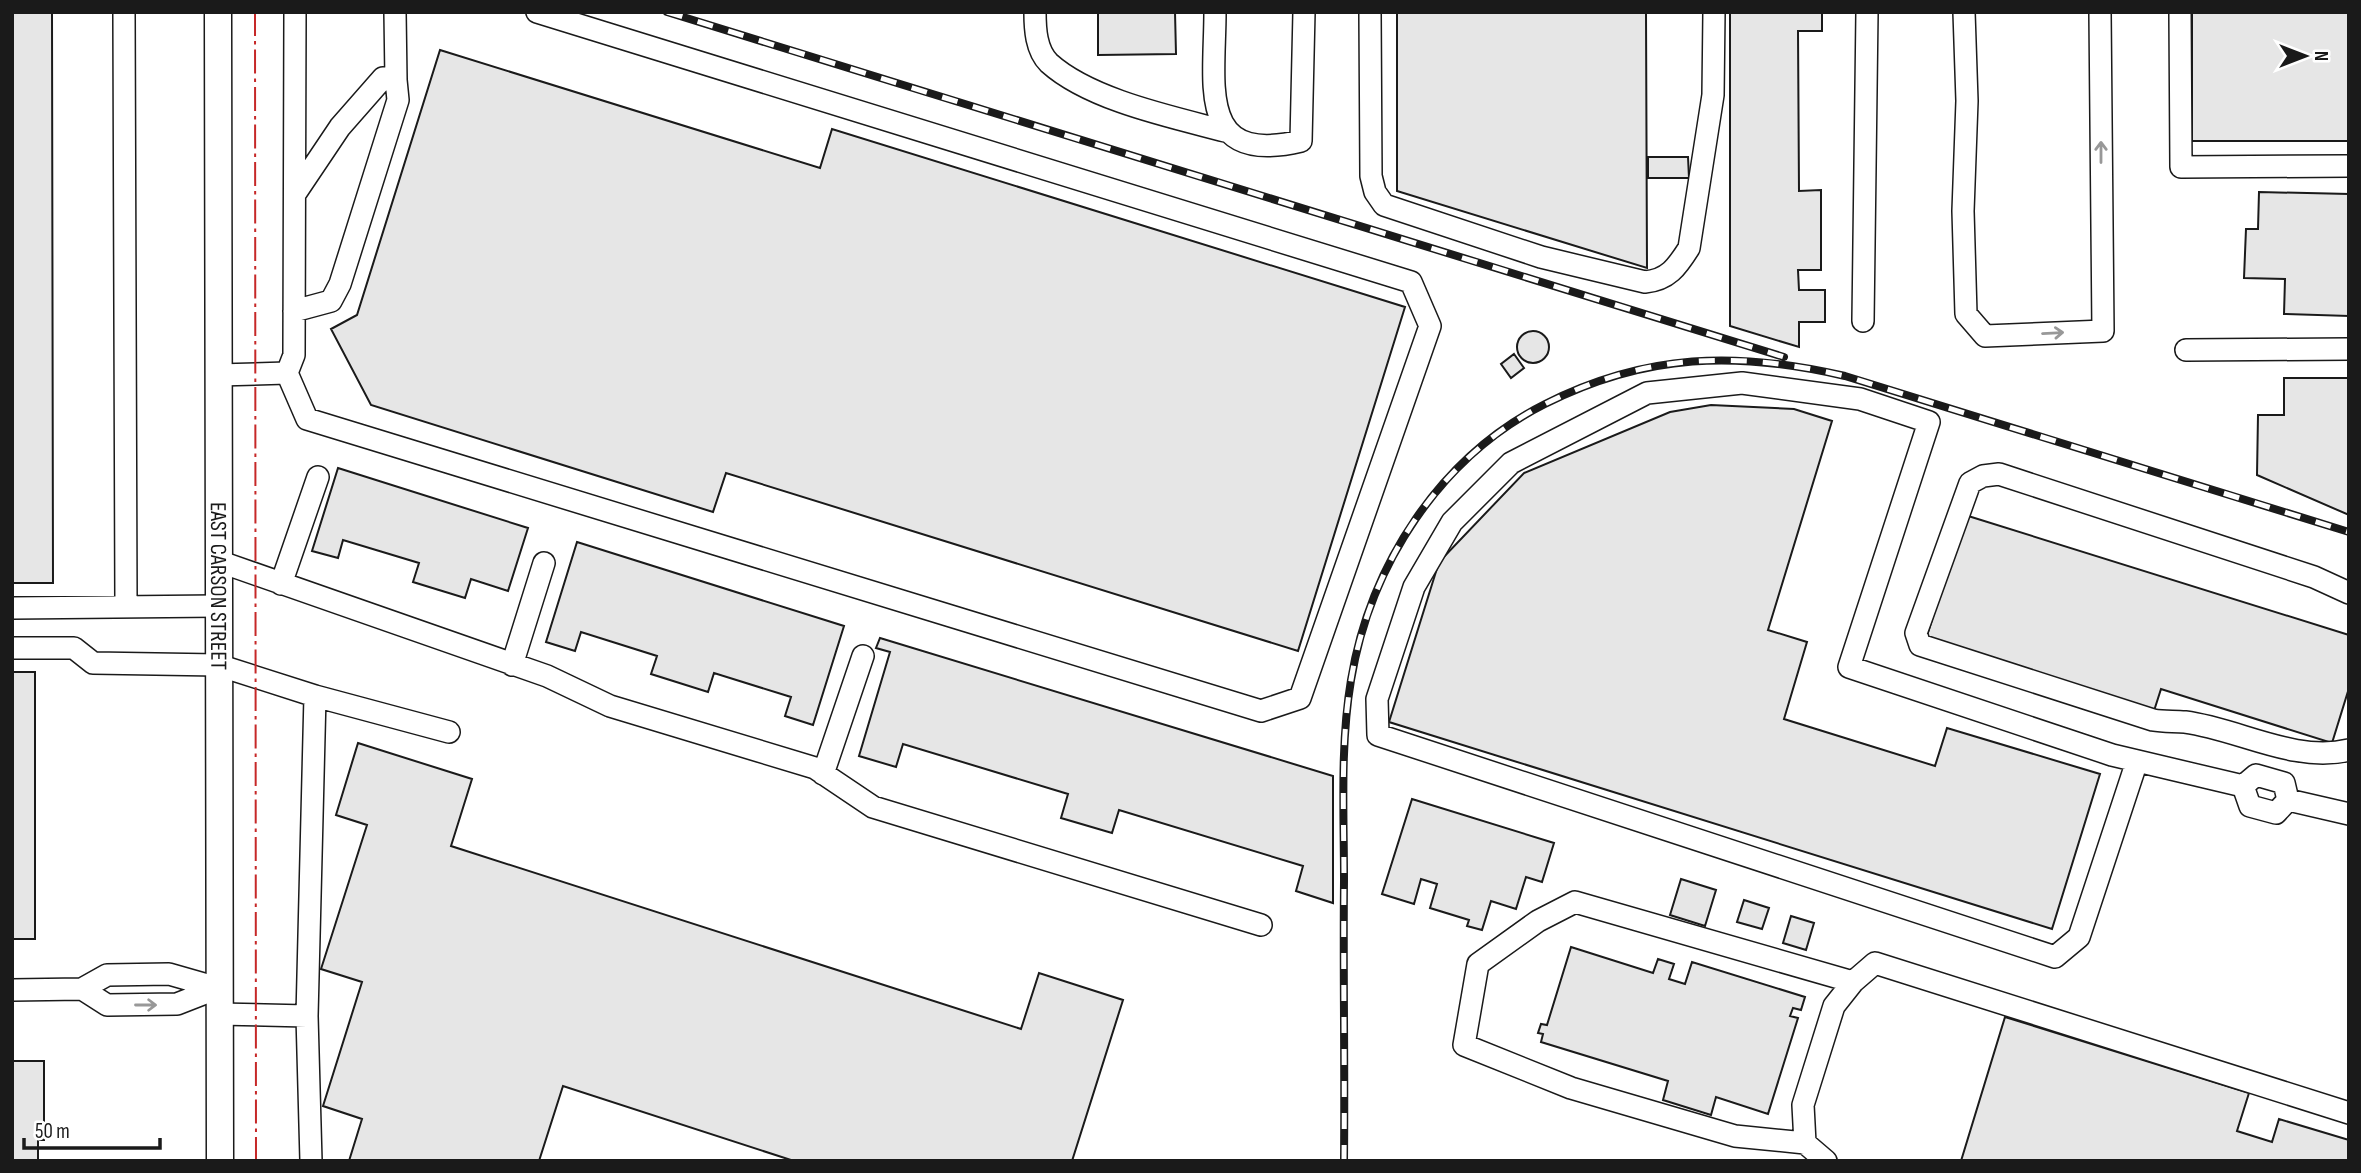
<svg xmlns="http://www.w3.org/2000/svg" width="2361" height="1173" font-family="'Sofia Sans Condensed',sans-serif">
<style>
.building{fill:#e6e6e6;stroke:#1a1a1a;stroke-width:2}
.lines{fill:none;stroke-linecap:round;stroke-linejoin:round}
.minor-casing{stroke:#1a1a1a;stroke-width:24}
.major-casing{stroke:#1a1a1a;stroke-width:29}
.minor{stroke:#fff;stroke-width:21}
.major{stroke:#fff;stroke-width:26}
.rail-casing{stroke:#1a1a1a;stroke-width:8}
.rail{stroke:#fff;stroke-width:5;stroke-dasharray:16;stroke-linecap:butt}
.power{stroke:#c62828;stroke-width:2;stroke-dasharray:24 5 3.5 5;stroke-linecap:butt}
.oneway{stroke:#989898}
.labels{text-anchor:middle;stroke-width:5;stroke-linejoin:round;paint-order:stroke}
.street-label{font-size:23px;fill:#1a1a1a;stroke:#fff}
</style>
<rect width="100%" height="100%" fill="#fff"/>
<path class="building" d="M12 12H52L53 583H12Z
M1098 12H1175L1176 54 1098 55Z
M1397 12H1646L1647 268 1397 191Z
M1730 12H1822V31H1798L1799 191 1821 190V270H1798L1799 290H1825V322H1799V347L1730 326Z
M2192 12H2349V141H2192Z
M440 50 820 168 832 129 1405 307 1298 651 726 473 713 512 371 405 331 329 357 315Z
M1648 157H1688L1689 178H1648Z
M2259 192 2349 194V316L2284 314 2285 279 2244 278 2246 229H2258Z
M1517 347a16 16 0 1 1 32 0a16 16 0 1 1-32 0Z
M1514 354 1524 368 1511 378 1501 364Z
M2284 378H2349V515L2257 475 2258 415H2284Z
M1711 405 1794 409 1832 421 1768 630 1807 642 1784 719 1935 766 1947 728 2100 774 2052 929 1389 722 1439 562 1524 473 1670 412Z
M338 468 528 528 508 591 471 579 465 598 413 582 419 563 343 540 338 558 312 551Z
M1965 515 2349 635V688L2332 743 2161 689 2153 714 1925 642Z
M577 542 844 626 813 725 785 716 791 697 714 673 708 692 651 674 657 656 581 632 575 651 546 642Z
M880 638 1333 776V903L1296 891 1303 866 1119 810 1112 833 1061 818 1068 794 903 744 896 767 859 756 890 652 876 648Z
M12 672H35V939H12Z
M358 743 472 779 451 846 1021 1029 1039 973 1123 1000 1072 1161H794L563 1086 539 1161H349L362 1119 323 1106 362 982 321 969 367 825 336 815Z
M1412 799 1554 843 1542 882 1526 877 1516 909 1491 901 1482 930 1467 926 1469 920 1430 908 1437 884 1421 879 1414 904 1382 894Z
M1681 879 1716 890 1705 926 1670 915Z
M1744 900 1769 908 1762 929 1737 922Z
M1791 916 1814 923 1806 950 1783 943Z
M1571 947 1653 973 1658 959 1674 964 1669 979 1685 984 1692 962 1805 997 1801 1010 1793 1008 1790 1016 1798 1018 1768 1114 1716 1097 1711 1115 1663 1100 1668 1081 1541 1042 1543 1034 1538 1033 1541 1024 1547 1025Z
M2005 1017 2249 1093 2237 1131 2272 1142 2279 1119 2349 1140V1161H1961Z
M12 1061H44V1140H38V1161H12Z"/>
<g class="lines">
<defs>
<path id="minor" d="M124 12 126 606
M295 12 294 355 287 373 307 419 1261 711 1300 698 1430 326 1411 282 537 12
M395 12 396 80
M1035 12C1035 29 1036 50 1049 63 1090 100 1172 117 1225 131
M1215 12C1215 85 1196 166 1301 141L1304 12
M1370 12 1371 176 1375 192 1384 205 1541 257 1645 282C1668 280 1677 267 1689 248L1713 95 1714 12
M1964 12 1967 101 1963 211 1966 314 1985 336 2103 331 2100 12
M2180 12 2181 167 2349 166
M294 311 331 301 340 284 398 100 396 80 383 78 340 127 295 194
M1863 321 1867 12
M2186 350 2349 349
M218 375 287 373
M218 561 547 676 610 706 815 768 873 807 1261 925
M281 584 318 477
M2349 593 2314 577 1999 474 1983 476 1970 483 1916 633 1920 645 2153 720C2164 722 2174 721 2185 722 2239 729 2294 763 2349 750
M12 608 218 606
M12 648H74L93 663 218 665 315 696
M512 665 544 563
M2137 761 2079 937 2055 957 1378 735 1377 699 1414 587 1452 522 1511 463 1647 393 1742 383 1860 399 1929 422 1849 667 2112 755 2243 786
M823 774 863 656
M2256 775 2284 783 2288 800 2276 813 2250 806 2243 786Z
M2288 800 2349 814
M82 989 107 1005 177 1004 218 988
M12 990 82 989 107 975 169 974 218 988
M218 1014 307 1016 315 696 449 732
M307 1016 311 1161
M1805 1143 1735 1136 1571 1088 1464 1045 1478 964 1538 921 1575 902 1853 982
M1826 1161 1805 1143 1803 1105 1834 1006 1853 982 1875 963 2349 1113"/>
<g id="major">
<path id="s1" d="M218 12 220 1161"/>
</g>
</defs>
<use href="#minor" class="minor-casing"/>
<use href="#major" class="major-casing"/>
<use href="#minor" class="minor"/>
<use href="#major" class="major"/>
<defs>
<path id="rail" d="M667 12 1784 357
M1344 1161C1345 1067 1343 974 1344 880 1344 813 1340 746 1351 680 1370 565 1440 457 1545 404 1646 353 1737 351 1845 376L2349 532"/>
</defs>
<use href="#rail" class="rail-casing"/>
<use href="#rail" class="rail"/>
<path class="power" d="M255 12 256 1161"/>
</g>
<defs><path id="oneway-shaft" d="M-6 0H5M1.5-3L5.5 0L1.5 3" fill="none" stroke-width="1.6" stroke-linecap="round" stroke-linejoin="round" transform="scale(1.75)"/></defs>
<g class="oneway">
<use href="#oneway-shaft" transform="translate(2101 152) rotate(-90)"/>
<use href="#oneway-shaft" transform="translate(2053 333) rotate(-3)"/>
<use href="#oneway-shaft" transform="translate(146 1005)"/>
</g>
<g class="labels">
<g class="street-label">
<text dy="8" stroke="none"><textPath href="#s1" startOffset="574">EAST CARSON STREET</textPath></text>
</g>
</g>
<rect width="2361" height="1173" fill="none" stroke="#1a1a1a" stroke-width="28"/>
<g transform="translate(2305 56) rotate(90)" stroke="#ffffff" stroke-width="5" paint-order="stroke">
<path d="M0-5L12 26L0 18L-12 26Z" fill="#1a1a1a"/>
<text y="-10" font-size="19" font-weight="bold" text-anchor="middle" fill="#1a1a1a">N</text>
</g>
<path d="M24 1138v10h136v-10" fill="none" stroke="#1a1a1a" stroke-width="3.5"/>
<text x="35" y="1138" font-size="21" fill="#1a1a1a" stroke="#ffffff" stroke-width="5" paint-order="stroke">50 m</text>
</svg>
